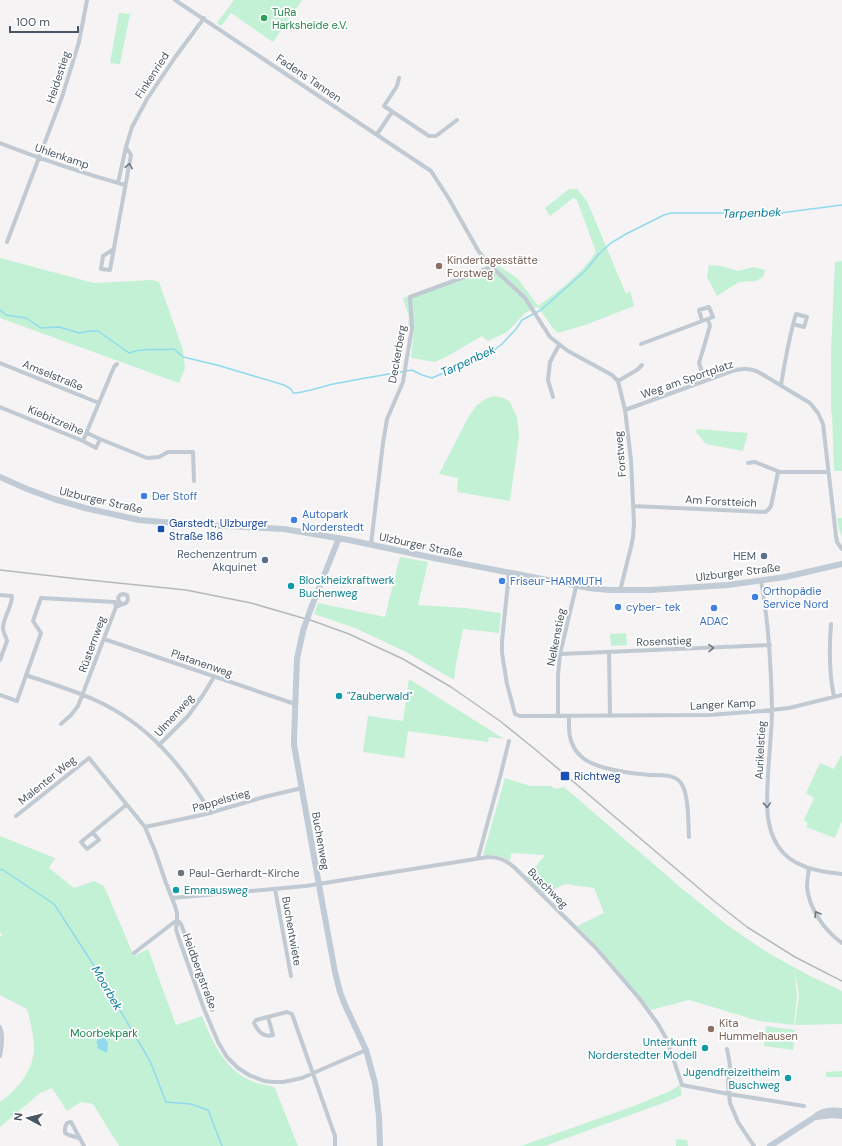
<svg xmlns="http://www.w3.org/2000/svg" width="842" height="1146" font-family="'DM Sans',sans-serif">
<style>
.green{fill:#c3f1d5}
.water{fill:#90daee}
.lines{fill:none;stroke-linecap:round;stroke-linejoin:round}
.stream{stroke:#90daee;stroke-width:1.5}
.street{stroke:#c1cad2;stroke-width:4}
.secondary{stroke:#c1cbd6;stroke-width:6}
.rail{stroke:#b5b8bd;stroke-width:1.5}
.secondary-bridge{stroke:#c1cbd6;stroke-width:6}
.oneway{stroke:#6e7983}
.leisure-dot{fill:#2e9e5b;stroke:#fff;stroke-width:1.5}
.education-dot{fill:#8d6e63;stroke:#fff;stroke-width:1.5}
.shop-dot{fill:#3f7fe0;stroke:#fff;stroke-width:1.5}
.transit-dot{fill:#1a4fb4;stroke:#fff;stroke-width:1.5}
.service-dot{fill:#5c6f8a;stroke:#fff;stroke-width:1.5}
.culture-dot{fill:#0f9aa8;stroke:#fff;stroke-width:1.5}
.worship-dot{fill:#6b7280;stroke:#fff;stroke-width:1.5}
.labels{text-anchor:middle;stroke-width:3.5;stroke-linejoin:round;paint-order:stroke}
.leisure-label{font-size:11px;fill:#27864d;stroke:#fff;text-anchor:start}
.street-label{font-size:11px;fill:#4a5661;stroke:#fff}
.education-label{font-size:11px;fill:#785e54;stroke:#fff;text-anchor:start}
.shop-label{font-size:11px;fill:#366cbe;stroke:#fff;text-anchor:start}
.transit-label{font-size:11px;fill:#164399;stroke:#fff;text-anchor:start}
.service-label{font-size:11px;fill:#4e5e75;stroke:#fff;text-anchor:end}
.culture-label{font-size:11px;fill:#0d838f;stroke:#fff;text-anchor:start}
.worship-label{font-size:11px;fill:#5b616d;stroke:#fff;text-anchor:start}
.park-label{font-size:11px;fill:#17864f;stroke:#fff}
.water-label{font-size:12px;font-style:italic;fill:#0c7c9b;stroke:#fff}
</style>
<rect width="100%" height="100%" fill="#f5f3f3"/>
<path class="green" d="M234 0H302L273 42 231 13 221 26 217 23Z
M119 13 130 14 120 64 110 63Z
M569 189H577L587 201 626 294 630 291 634 306 588 324 558 333 553 328 538 307 525 313 507 332 488 341 482 336 446 357 435 362 411 358 414 327H408L409 317 403 298 495 263 518 279 538 306C559 291 581 274 596 252L577 200 573 198 550 216 545 208Z
M0 258 94 283 152 280 159 282 183 350 185 368 179 383 0 318Z
M842 261V471H834L832 414 831 413V352L835 262Z
M709 265 721 266 738 271 754 267 765 270 763 277 756 281 739 282 717 296 707 277Z
M493 396 504 398 510 402 517 417 519 436 510 501 457 492 458 478 439 474 469 416 477 405 484 400Z
M697 429 748 433 743 451 706 444 696 432Z
M837 518H842V537L839 529Z
M400 557 428 562 418 605 465 608 501 613 499 633 463 629 456 664 454 680 406 652 355 628 314 614 318 603 385 617Z
M626 633 627 645 611 646 610 634Z
M409 679 504 739 489 737 488 742 408 731 404 758 363 752 368 716 403 721Z
M841 756H842V821L835 838 806 827 808 824 804 820 814 798 806 793 820 763 834 769Z
M505 778 530 786H551L555 789 564 787 679 886 727 925 768 953 812 977 842 991V1024L795 1025 799 994 794 969 797 995 794 1025 759 1021 689 1000 651 1010 598 947 577 926 604 913 594 888 565 884 544 894 527 877 545 855 511 853 510 861C501 855 493 855 483 855Z
M0 836 55 858 49 868 74 888 94 881 104 886 134 956 148 949 176 1025 202 1016C213 1043 225 1071 254 1082 261 1085 269 1084 275 1088L298 1146H119L93 1104 81 1102 67 1111 52 1088 40 1093 0 1127V1102C17 1090 31 1073 34 1052 35 1039 30 1021 27 1009L0 995V937L2 935 0 932Z
M766 1026 795 1030 793 1050 764 1046Z
M842 1071V1077H826V1072Z
M680 1085 682 1095 666 1102 545 1146H521L634 1106 670 1091Z
M676 1139 687 1140 688 1146H676Z"/>
<path class="water" d="M102 1035 105 1038 106 1041 108 1042 107 1053 97 1048 98 1045 96 1042Z"/>
<g class="lines">
<path class="stream" d="M0 310 6 315 26 318 41 328 59 327 79 333 91 331H98L129 353C144 347 159 351 174 349L183 357 217 365 284 385 291 389 293 393C297 394 322 387 329 385 356 379 385 375 412 370L422 375 432 378 441 374 452 367 491 352 501 345 516 329 522 320 541 310 585 271 599 254 611 243 626 234 664 215 671 213H780L842 205
M0 870H3L54 904 93 964 150 1061 166 1102 191 1104 208 1110 222 1146"/>
<path class="street" d="M175 0 431 171 449 199 479 252 492 267 525 298 550 337 568 351 612 375 618 381 625 410 631 460 634 523 633 537 631 547 620 591
M399 78 397 86 384 106 429 136H436L457 120
M377 134 392 112
M0 143C41 159 83 173 125 185
M118 183 126 147 132 127 147 99 176 56 204 18
M7 242 62 97 79 42 87 0
M114 249 103 256 101 269 110 270C117 232 124 194 131 155L126 147
M641 344 713 317 709 307 699 310 702 321
M0 363 99 403
M618 381 637 370 642 365
M705 381 699 363 710 326 708 319
M781 385C785 361 789 337 796 314L807 317 804 327 793 324
M553 397 548 380 550 362 559 345
M0 407 83 441 96 448 100 439 87 433
M625 410 732 371C742 368 751 368 760 373L810 403 818 413 823 424 836 536 837 542 842 549
M100 439 147 458 159 457 168 452H193L194 481
M83 441 114 367 117 364
M748 463 755 462 780 472H828
M633 506 765 512 768 510 771 506 778 472
M371 544 383 443 387 419 403 382 407 357 412 328 410 297 492 267
M509 573 502 641V653L507 684 515 714 520 716 709 715 762 711 789 708 842 695
M761 581C769 623 771 666 772 708 772 730 769 753 768 775 767 799 764 825 778 846 791 867 819 872 842 874
M0 595 12 596C12 607 3 618 3 628 3 633 6 636 7 641L0 660
M831 624C829 649 829 673 834 697
M104 639 295 704
M609 652 610 716
M560 654 770 645
M26 675C49 683 73 690 95 700 148 724 181 764 211 813
M0 695 17 701 41 633 33 621 41 598 115 602 116 607
M558 716V675L560 654 576 587
M569 716C569 725 568 735 572 743 574 749 578 754 583 758 596 769 633 774 650 775 660 775 675 774 681 783 689 794 688 822 689 837
M61 724 71 715 78 706 116 607 126 603 128 600 127 595 123 594 120 595 118 598 119 602 123 604
M159 745 188 716 203 695 214 677
M16 816 89 758 145 827 155 851 166 883 175 906 177 913V922L176 929 178 936 204 1009 218 1042 227 1057 238 1068 249 1075 264 1081 273 1082H283L293 1080 302 1078 366 1050
M145 827 206 814 264 797 302 788
M93 833 99 840 87 849 81 842 126 805
M478 858 500 777 509 741
M809 868C808 875 807 881 807 887 809 909 825 931 842 943
M275 889 291 976
M172 898 306 886 488 857C499 857 506 860 515 868L596 948 639 998 658 1024 667 1040 682 1085 729 1094 804 1106
M134 953 177 920 181 924 212 1010
M268 1017 273 1035C263 1038 258 1031 254 1023L256 1020 287 1012 292 1014 335 1136V1146
M0 1027C4 1036 2 1047 0 1056
M727 1049 730 1065 728 1083 730 1103 738 1122 754 1146
M79 1138 69 1135 65 1133V1128L67 1123 71 1122 84 1146"/>
<path class="secondary" d="M0 477 27 489 54 499 85 508 139 520 187 524 284 529 349 540 434 558 589 588 609 590H651L728 585 785 577 842 564
M311 608 339 538
M303 631 297 659 294 738V745L319 885 335 972 340 992 345 1005 366 1050 375 1083 379 1117 380 1146
M816 1117 832 1115 842 1116
M770 1146 815 1117C822 1110 832 1110 842 1111"/>
<path class="rail" d="M0 570 79 579 186 590 251 603 313 621 349 634 403 659 451 687 500 721 536 750 714 901 747 927 795 957 842 981"/>
<path class="secondary-bridge" d="M303 631 311 608"/>
</g>
<defs><path id="oneway-chevron" d="M-2-3.5L2.5 0L-2 3.5" fill="none" stroke-width="1.6" stroke-linecap="round" stroke-linejoin="round"/></defs>
<g class="oneway">
<use href="#oneway-chevron" transform="translate(129 166) rotate(-79)"/>
<use href="#oneway-chevron" transform="translate(711 648) rotate(-2)"/>
<use href="#oneway-chevron" transform="translate(767 805) rotate(88)"/>
<use href="#oneway-chevron" transform="translate(817 914) rotate(-121)"/>
</g>
<circle class="leisure-dot" cx="264" cy="18" r="4"/>
<g class="education-dot">
<circle cx="439" cy="266" r="4"/>
<circle cx="711" cy="1029" r="4"/>
</g>
<g class="shop-dot">
<circle cx="144" cy="496" r="4"/>
<circle cx="294" cy="520" r="4"/>
<circle cx="502" cy="581" r="4"/>
<circle cx="755" cy="597" r="4"/>
<circle cx="618" cy="607" r="4"/>
<circle cx="714" cy="608" r="4"/>
</g>
<g class="transit-dot">
<rect x="157" y="525" width="8" height="8" rx="2"/>
<rect x="560" y="771" width="10" height="10" rx="2"/>
</g>
<g class="service-dot">
<circle cx="764" cy="556" r="4"/>
<circle cx="265" cy="560" r="4"/>
</g>
<g class="culture-dot">
<circle cx="291" cy="586" r="4"/>
<circle cx="339" cy="696" r="4"/>
<circle cx="176" cy="890" r="4"/>
<circle cx="705" cy="1048" r="4"/>
<circle cx="788" cy="1078" r="4"/>
</g>
<circle class="worship-dot" cx="181" cy="873" r="4"/>
<g class="labels">
<g class="leisure-label">
<text x="272" y="16">TuRa<tspan x="272" dy="13">Harksheide e.V.</tspan></text>
</g>
<g class="street-label">
<text transform="translate(152 75) rotate(-57)" y="4">Finkenried</text>
<text transform="translate(58 77) rotate(-72)" y="4">Heidestieg</text>
<text transform="translate(309 78) rotate(34)" y="4">Fadens Tannen</text>
<text transform="translate(62 156) rotate(19)" y="4">Uhlenkamp</text>
<text transform="translate(397 354) rotate(-80)" y="4">Deckerberg</text>
<text transform="translate(53 375) rotate(22)" y="4">Amselstraße</text>
<text transform="translate(687 379) rotate(-19)" y="4">Weg am Sportplatz</text>
<text transform="translate(56 420) rotate(23)" y="4">Kiebitzreihe</text>
<text transform="translate(620 454) rotate(-95)" y="4">Forstweg</text>
<text transform="translate(101 500) rotate(13)" y="4">Ulzburger Straße</text>
<text transform="translate(721 501) rotate(3)" y="4">Am Forstteich</text>
<text transform="translate(421 545) rotate(12)" y="4">Ulzburger Straße</text>
<text transform="translate(738 572) rotate(-7)" y="4">Ulzburger Straße</text>
<text transform="translate(556 637) rotate(-79)" y="4">Nelkenstieg</text>
<text transform="translate(664 641) rotate(-2)" y="4">Rosenstieg</text>
<text transform="translate(92 644) rotate(-70)" y="4">Rüsternweg</text>
<text transform="translate(202 663) rotate(19)" y="4">Platanenweg</text>
<text transform="translate(723 704) rotate(-3)" y="4">Langer Kamp</text>
<text transform="translate(174 715) rotate(-48)" y="4">Ulmenweg</text>
<text transform="translate(760 750) rotate(-87)" y="4">Aurikelstieg</text>
<text transform="translate(47 780) rotate(-39)" y="4">Malenter Weg</text>
<text transform="translate(221 800) rotate(-16)" y="4">Pappelstieg</text>
<text transform="translate(321 841) rotate(80)" y="4">Buchenweg</text>
<text transform="translate(548 888) rotate(45)" y="4">Buschweg</text>
<text transform="translate(292 931) rotate(80)" y="4">Buchentwiete</text>
<text transform="translate(200 971) rotate(70)" y="4">Heidbergstraße</text>
</g>
<g class="education-label">
<text x="447" y="264">Kindertagesstätte<tspan x="447" dy="13">Forstweg</tspan></text>
<text x="719" y="1027">Kita<tspan x="719" dy="13">Hummelhausen</tspan></text>
</g>
<g class="shop-label">
<text x="152" y="500">Der Stoff</text>
<text x="302" y="518">Autopark<tspan x="302" dy="13">Norderstedt</tspan></text>
<text x="510" y="585">Friseur-HARMUTH</text>
<text x="763" y="595">Orthopädie<tspan x="763" dy="13">Service Nord</tspan></text>
<text x="626" y="611">cyber- tek</text>
<text x="714" y="625" text-anchor="middle">ADAC</text>
</g>
<g class="transit-label">
<text x="169" y="527">Garstedt, Ulzburger<tspan x="169" dy="13">Straße 186</tspan></text>
<text x="574" y="780">Richtweg</text>
</g>
<g class="service-label">
<text x="257" y="558">Rechenzentrum<tspan x="257" dy="13">Akquinet</tspan></text>
<text x="756" y="560">HEM</text>
</g>
<g class="culture-label">
<text x="299" y="584">Blockheizkraftwerk<tspan x="299" dy="13">Buchenweg</tspan></text>
<text x="347" y="700">"Zauberwald"</text>
<text x="184" y="894">Emmausweg</text>
<text x="697" y="1046" text-anchor="end">Unterkunft<tspan x="697" dy="13">Norderstedter Modell</tspan></text>
<text x="780" y="1076" text-anchor="end">Jugendfreizeitheim<tspan x="780" dy="13">Buschweg</tspan></text>
</g>
<g class="worship-label">
<text x="189" y="877">Paul-Gerhardt-Kirche</text>
</g>
<g class="park-label">
<text x="104" y="1037">Moorbekpark</text>
</g>
<g class="water-label">
<text transform="translate(752 213) rotate(-2)" y="4">Tarpenbek</text>
<text transform="translate(468 361) rotate(-25)" y="4">Tarpenbek</text>
<text transform="translate(107 988) rotate(60)" y="4">Moorbek</text>
</g>
</g>
<g transform="translate(28 1118) rotate(277)" stroke="#ffffff" stroke-width="3" paint-order="stroke">
<path d="M0-3L7 15L0 10L-7 15Z" fill="#4a5661"/>
<text y="-6" font-size="11" font-weight="bold" text-anchor="middle" fill="#4a5661">N</text>
</g>
<path d="M10 26v6h68v-6" fill="none" stroke="#4a5661" stroke-width="2"/>
<text x="16" y="26" font-size="12" fill="#4a5661" stroke="#ffffff" stroke-width="3" paint-order="stroke">100 m</text>
</svg>
